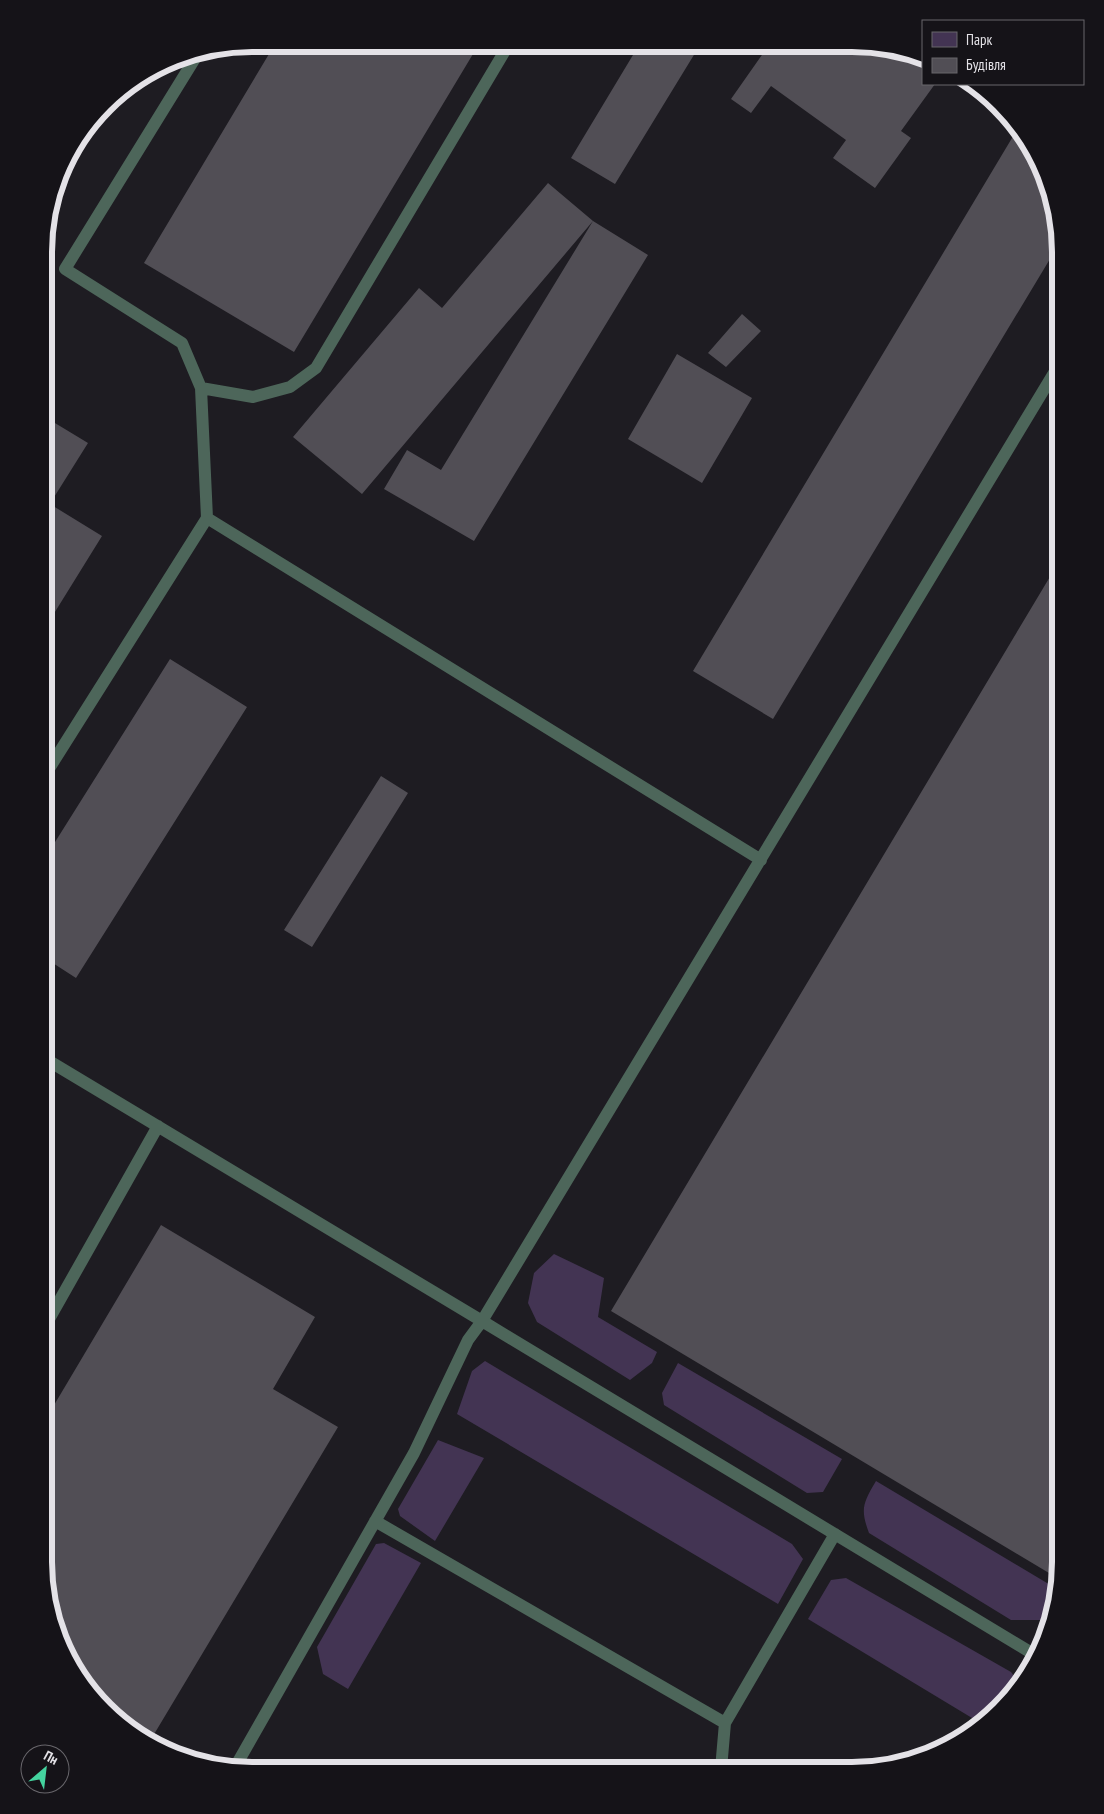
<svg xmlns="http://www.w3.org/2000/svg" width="1104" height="1814" font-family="'PT Sans Narrow',sans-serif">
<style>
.green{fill:#433453}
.building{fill:#514e55}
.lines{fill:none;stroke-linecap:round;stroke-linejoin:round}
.lane{stroke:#4d665a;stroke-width:12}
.rim{fill:none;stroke:#e4e2e7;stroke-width:6}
</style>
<rect width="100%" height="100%" fill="#1e1c22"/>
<path class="green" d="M554 1254 604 1278 598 1317 657 1352 652 1363 630 1380 537 1322 528 1303 534 1273Z
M485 1361 792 1544 803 1559 778 1604 457 1414 472 1371Z
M678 1363 842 1459 823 1492 807 1493 664 1405 662 1393Z
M438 1440 484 1458 435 1541 400 1516 398 1509Z
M876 1481 1057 1589 1042 1620H1011L869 1533C860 1509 863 1503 876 1481Z
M384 1543 421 1563 348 1689 323 1674 317 1647 376 1544Z
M846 1578 1011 1672 1020 1684 1017 1688 982 1724 808 1619 831 1580Z"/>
<path class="building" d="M275 44H479L294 352 144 263Z
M639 45H700L615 184 571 158Z
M769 45 879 46 923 57V84H935L901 131 911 138 875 188 833 158 846 140 771 86 751 113 731 99Z
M1018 128 1044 173 1059 244 773 719 693 671Z
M548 183 593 221 648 255 474 541 384 489 407 450 441 470 593 221 362 494 293 437 419 288 442 308Z
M742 314 761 331 726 367 708 353Z
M677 354 752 398 702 483 628 439Z
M45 417 88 443 51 502 45 499Z
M45 501 102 536 45 628Z
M1060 560V1576L1059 1579 611 1311Z
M170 659 247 707 76 978 45 958V858Z
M381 776 408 793 312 947 284 930Z
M161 1225 315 1317 273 1389 338 1427 150 1741 126 1727 87 1689 60 1641 44 1562V1422Z"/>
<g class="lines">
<path class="lane" d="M197 55 65 269 182 343 201 388 207 518
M201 388 253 397 290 387 316 368 509 44
M45 775 207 518 761 860
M44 1058 482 1321 468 1340 414 1453 234 1769
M44 1328 158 1126
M375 1521 725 1723 835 1534
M1035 1655 482 1321 1060 363
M723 1770 721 1769 725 1723"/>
</g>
<path d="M0 0H1104V1814H0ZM252 52H852A200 200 0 0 1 1052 252V1562A200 200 0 0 1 852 1762H252A200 200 0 0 1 52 1562V252A200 200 0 0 1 252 52Z" fill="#151318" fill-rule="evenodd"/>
<path class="rim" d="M252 52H852A200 200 0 0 1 1052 252V1562A200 200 0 0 1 852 1762H252A200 200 0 0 1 52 1562V252A200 200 0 0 1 252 52Z"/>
<rect x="922" y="20" width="162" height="65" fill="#151318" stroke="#68666b"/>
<rect x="932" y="32" width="25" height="15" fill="#433453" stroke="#68666b"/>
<text x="966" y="45" font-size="15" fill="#e4e2e7">Парк</text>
<rect x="932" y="58" width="25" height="15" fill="#514e55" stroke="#68666b"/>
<text x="966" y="70" font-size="15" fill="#e4e2e7">Будівля</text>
<g transform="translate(45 1769) rotate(28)"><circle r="24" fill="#151318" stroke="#68666b"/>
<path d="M0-4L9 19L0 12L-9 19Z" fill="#44d49f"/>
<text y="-8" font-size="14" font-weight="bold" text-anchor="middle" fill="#e4e2e7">Пн</text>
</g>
</svg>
